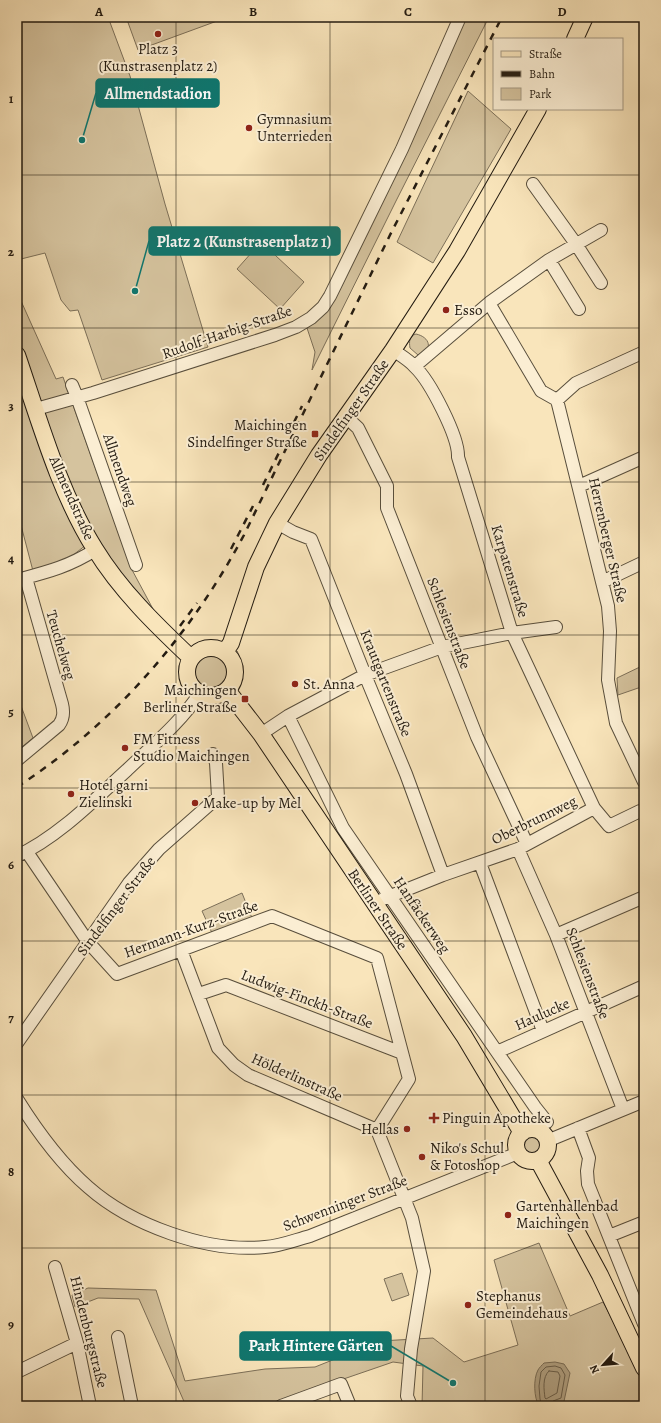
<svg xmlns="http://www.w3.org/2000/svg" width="661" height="1423" font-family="Alegreya,serif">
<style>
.green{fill:#d5c39e;stroke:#7c6f58}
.water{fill:#b0a081;stroke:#786b54}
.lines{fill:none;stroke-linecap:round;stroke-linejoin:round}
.shore{stroke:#6a5e49;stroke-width:1}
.minor-casing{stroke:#584e3c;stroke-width:14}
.major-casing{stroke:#231b11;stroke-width:18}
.minor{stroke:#fbeed3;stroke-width:12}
.major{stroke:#f9e5bb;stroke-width:16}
.rail{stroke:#231b11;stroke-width:2.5;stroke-dasharray:7 7;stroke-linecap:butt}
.grid{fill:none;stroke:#231b11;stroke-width:1;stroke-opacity:0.55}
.poi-dot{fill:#8f2418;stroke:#fbeed3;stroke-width:1.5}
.labels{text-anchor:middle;stroke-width:4;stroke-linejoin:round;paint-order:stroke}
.poi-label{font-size:15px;fill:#231b11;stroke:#fbeed3;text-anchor:start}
.street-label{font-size:15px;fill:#231b11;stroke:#fbeed3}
.leader{fill:none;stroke:#0f766e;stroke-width:1.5}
.callout-dot{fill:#0f766e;stroke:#fbeed3;stroke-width:1.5}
.callout{fill:#0f766e;stroke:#0f766e;stroke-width:1.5}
.callout-label{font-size:16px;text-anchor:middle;font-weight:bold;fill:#fff}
.neatline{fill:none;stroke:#231b11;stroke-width:1.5}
.grid-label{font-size:13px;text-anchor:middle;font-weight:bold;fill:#231b11}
</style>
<rect width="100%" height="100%" fill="#f9e5bb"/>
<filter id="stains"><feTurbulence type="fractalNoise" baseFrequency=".005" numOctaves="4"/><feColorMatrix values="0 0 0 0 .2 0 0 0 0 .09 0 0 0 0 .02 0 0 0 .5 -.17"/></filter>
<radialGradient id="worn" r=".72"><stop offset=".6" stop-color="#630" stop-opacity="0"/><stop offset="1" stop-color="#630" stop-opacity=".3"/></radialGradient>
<path class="green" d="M17 17H108L130 76 165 204 208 347 102 380 78 310 70 311 61 300 45 253 21 259 17 250Z
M126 17H228L138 50Z
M465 17H489L396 201 312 370 315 352 307 328 327 311Z
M468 91 511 129 433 263 397 242Z
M261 242 304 282 280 309 237 269Z
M17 292 56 379 63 377 131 568 153 609 125 579 95 538 68 559 33 571 17 510Z
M416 334C430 337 434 350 418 355L410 348C409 342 409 336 416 334Z
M237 651C242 659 244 683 238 691 236 683 238 678 238 671 238 664 236 658 237 651Z
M193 672a18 18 0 1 1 36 0a18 18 0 1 1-36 0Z
M644 665V686L618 695 617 678Z
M17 695 33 738 17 751Z
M242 893 252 918 212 933 202 911Z
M523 1145a9 9 0 1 1 18 0a9 9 0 1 1-18 0Z
M539 1243 570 1316 603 1302 638 1368 644 1398V1406H422L423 1366 393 1362 265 1406H186L139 1299 98 1298 75 1307 72 1295 88 1288 156 1290 185 1381 265 1369 315 1367 380 1341 433 1338 464 1362 518 1345 494 1260Z
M402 1273 409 1295 392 1301 384 1279Z"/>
<path class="water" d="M555 1362 564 1364 570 1373 563 1406 558 1403 552 1406H539C534 1398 533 1379 538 1370 539 1368 542 1365 544 1363Z"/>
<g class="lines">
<path class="shore" d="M549 1371 558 1372 560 1376 557 1393 546 1399 545 1398C544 1390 542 1377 549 1371Z
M542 1406 540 1399 539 1386 541 1372 546 1367 555 1366 561 1368 565 1375 561 1398 553 1401 551 1406"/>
<defs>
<path id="minor" d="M533 184 576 244 601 283
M549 260 579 309
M489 303 541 391 557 400
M393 350C400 355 409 360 415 367 430 381 459 437 458 457L512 633 594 808 609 826 640 811
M644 352 576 383 557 400 608 606 610 631 608 680 616 723 644 782
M415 366 489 303 549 260 601 230
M72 385 77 397 136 565
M36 409 93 393 275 335 296 327 311 318 323 307 330 296 402 149 460 17
M345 416 358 428 387 486V508L477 737 527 844
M579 486 644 457
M277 523 293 532 311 539 365 675 406 774 443 875
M17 580C47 572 68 567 95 550
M602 582 644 562
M288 716 343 828 497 1052 535 1107 547 1122
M261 734 288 716 365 675 442 647 512 633 556 627
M17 760 59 725C64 718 64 712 62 704L26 578
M518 849 556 935 623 1109
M27 852 88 942 117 974 272 916 377 958 409 1079 377 1130 412 1218 424 1271 411 1349 407 1396 411 1406
M17 856C58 837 94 800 127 770 152 746 181 722 200 693
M480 863 543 1031
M383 899 443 875 518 849 594 808
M556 935 644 897
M181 950 218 1048 234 1065 248 1075 377 1130
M199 994 226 985 402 1053
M17 1043 129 883 159 849 218 797 216 763 213 754
M497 1052 644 986
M17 1099C37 1131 59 1162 88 1187 131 1225 207 1253 265 1247 281 1246 295 1240 310 1236L518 1153
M578 1128 589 1158 587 1171 588 1184 644 1324
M547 1141 644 1101
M609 1236 644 1222
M55 1267 77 1343 90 1406
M118 1337 132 1406
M17 1372 77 1343
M281 1406 341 1384 350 1406"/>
<path id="major" d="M575 39 585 17
M17 355C39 419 59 492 95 549 120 590 156 625 191 658
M187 672a24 24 0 1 1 48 0a24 24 0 1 1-48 0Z
M225 652 231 643 256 567 277 523 319 455 393 350 457 251 538 109
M227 690 261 734 464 1036 522 1133
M516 1145a16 16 0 1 1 32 0a16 16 0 1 1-32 0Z
M538 1160 600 1275 644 1368"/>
</defs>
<use href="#minor" class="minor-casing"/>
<use href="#major" class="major-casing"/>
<use href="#minor" class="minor"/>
<use href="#major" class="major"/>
<path class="rail" d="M263 485 302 406
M231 549 253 506
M180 626 197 603
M17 787C114 724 190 636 244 535L390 235 502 17"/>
</g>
<path class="grid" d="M176 17V1406M330 17V1406M485 17V1406M17 175H644M17 328H644M17 482H644M17 635H644M17 788H644M17 941H644M17 1095H644M17 1248H644"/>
<g class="poi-dot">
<circle cx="158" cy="34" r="4"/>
<circle cx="249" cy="128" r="4"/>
<circle cx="446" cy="310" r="4"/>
<rect x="311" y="430" width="8" height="8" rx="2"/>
<circle cx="295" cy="684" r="4"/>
<rect x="241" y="695" width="8" height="8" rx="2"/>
<circle cx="125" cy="748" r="4"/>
<circle cx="71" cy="794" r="4"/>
<circle cx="195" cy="803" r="4"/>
<path d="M432 1112h4v4h4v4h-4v4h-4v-4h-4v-4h4z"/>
<circle cx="407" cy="1129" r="4"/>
<circle cx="422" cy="1157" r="4"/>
<circle cx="508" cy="1215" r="4"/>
<circle cx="468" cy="1305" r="4"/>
</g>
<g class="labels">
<g class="poi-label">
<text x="158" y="54" text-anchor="middle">Platz 3<tspan x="158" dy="17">(Kunstrasenplatz 2)</tspan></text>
<text x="257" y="124">Gymnasium<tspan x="257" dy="17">Unterrieden</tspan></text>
<text x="454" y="315">Esso</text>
<text x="307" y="430" text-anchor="end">Maichingen<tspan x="307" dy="17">Sindelfinger Straße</tspan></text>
<text x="303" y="689">St. Anna</text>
<text x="237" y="695" text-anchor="end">Maichingen<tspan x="237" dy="17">Berliner Straße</tspan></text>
<text x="133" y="744">FM Fitness<tspan x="133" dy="17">Studio Maichingen</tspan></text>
<text x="79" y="790">Hotel garni<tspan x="79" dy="17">Zielinski</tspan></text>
<text x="203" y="808">Make-up by Mel</text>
<text x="442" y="1123">Pinguin Apotheke</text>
<text x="399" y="1134" text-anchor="end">Hellas</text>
<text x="430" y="1153">Niko's Schul<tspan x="430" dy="17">&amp; Fotoshop</tspan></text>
<text x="516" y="1211">Gartenhallenbad<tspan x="516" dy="17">Maichingen</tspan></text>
<text x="476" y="1301">Stephanus<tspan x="476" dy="17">Gemeindehaus</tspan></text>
</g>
<g class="street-label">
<text transform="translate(227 332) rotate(-19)" y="5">Rudolf-Harbig-Straße</text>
<text transform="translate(351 410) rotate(-55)" y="5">Sindelfinger Straße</text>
<text transform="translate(120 470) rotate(71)" y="5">Allmendweg</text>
<text transform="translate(72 498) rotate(66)" y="5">Allmendstraße</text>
<text transform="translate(608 540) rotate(77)" y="5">Herrenberger Straße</text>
<text transform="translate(510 571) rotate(73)" y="5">Karpatenstraße</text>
<text transform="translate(449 623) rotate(69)" y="5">Schlesienstraße</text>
<text transform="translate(61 645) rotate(74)" y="5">Teuchelweg</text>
<text transform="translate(386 683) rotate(68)" y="5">Krautgartenstraße</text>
<text transform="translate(534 820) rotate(-26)" y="5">Oberbrunnweg</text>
<text transform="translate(116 906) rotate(-53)" y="5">Sindelfinger Straße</text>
<text transform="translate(378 909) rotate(56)" y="5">Berliner Straße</text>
<text transform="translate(422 915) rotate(56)" y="5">Hanfäckerweg</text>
<text transform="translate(191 929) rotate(-20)" y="5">Hermann-Kurz-Straße</text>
<text transform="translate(588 973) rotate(69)" y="5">Schlesienstraße</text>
<text transform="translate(307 999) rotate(21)" y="5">Ludwig-Finckh-Straße</text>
<text transform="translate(542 1014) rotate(-24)" y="5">Haulucke</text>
<text transform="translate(297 1077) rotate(24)" y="5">Hölderlinstraße</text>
<text transform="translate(345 1203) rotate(-21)" y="5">Schwenninger Straße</text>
<text transform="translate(89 1332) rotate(76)" y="5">Hindenburgstraße</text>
</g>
</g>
<path class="leader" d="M82 140L96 93M135 291L149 241M453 1383L391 1346"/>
<g class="callout-dot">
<circle cx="82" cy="140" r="4"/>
<circle cx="135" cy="291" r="4"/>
<circle cx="453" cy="1383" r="4"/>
</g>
<g class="callout">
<rect x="96" y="79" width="123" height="28" rx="4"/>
<rect x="149" y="227" width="191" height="28" rx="4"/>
<rect x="240" y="1332" width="151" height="28" rx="4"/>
</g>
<g class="callout-label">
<text x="158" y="99">Allmendstadion</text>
<text x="244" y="247">Platz 2 (Kunstrasenplatz 1)</text>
<text x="316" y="1351">Park Hintere Gärten</text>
</g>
<rect width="661" height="1423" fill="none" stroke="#f9e5bb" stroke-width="44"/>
<rect x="493" y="38" width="130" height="72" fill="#fbeed3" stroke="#a59a85"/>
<rect x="501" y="51" width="20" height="6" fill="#f9e5bb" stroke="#a59a85"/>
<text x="529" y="58" font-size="12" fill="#231b11">Straße</text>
<rect x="501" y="71" width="20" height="6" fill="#231b11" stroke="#a59a85"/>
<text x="529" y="78" font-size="12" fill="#231b11">Bahn</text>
<rect x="501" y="88" width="20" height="12" fill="#d5c39e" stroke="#a59a85"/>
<text x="529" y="98" font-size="12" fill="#231b11">Park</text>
<g transform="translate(603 1365) rotate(243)" stroke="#fbeed3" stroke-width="3" paint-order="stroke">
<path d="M0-3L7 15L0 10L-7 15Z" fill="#231b11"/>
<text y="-6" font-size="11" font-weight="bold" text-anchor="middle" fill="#231b11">N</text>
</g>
<rect x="22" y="22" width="617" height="1379" class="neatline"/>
<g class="grid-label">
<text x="99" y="16">A</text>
<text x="253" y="16">B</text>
<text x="408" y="16">C</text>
<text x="562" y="16">D</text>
<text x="11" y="103">1</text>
<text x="11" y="256">2</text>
<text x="11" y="410">3</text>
<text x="11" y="563">4</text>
<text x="11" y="716">5</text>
<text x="11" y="869">6</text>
<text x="11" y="1022">7</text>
<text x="11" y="1176">8</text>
<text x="11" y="1329">9</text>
</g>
<rect width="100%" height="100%" filter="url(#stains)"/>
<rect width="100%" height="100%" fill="url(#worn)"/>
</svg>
